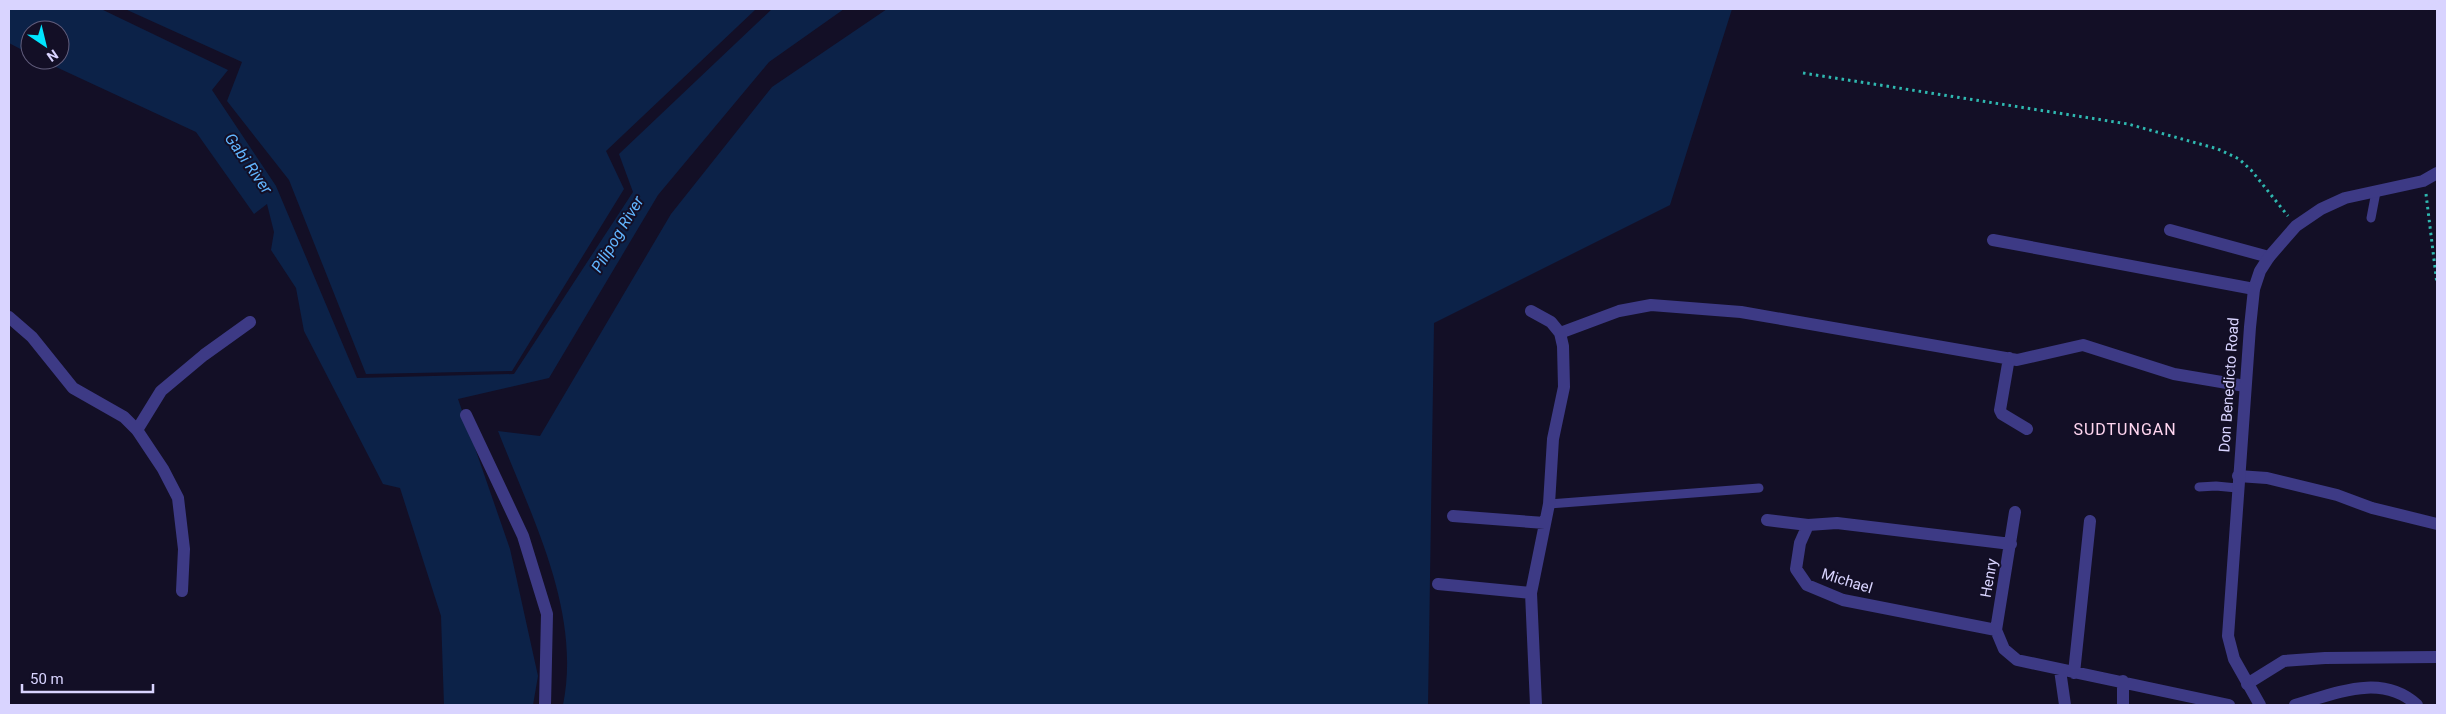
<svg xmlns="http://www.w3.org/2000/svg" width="2446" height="714" font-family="Roboto,sans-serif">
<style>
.water{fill:#0c2248}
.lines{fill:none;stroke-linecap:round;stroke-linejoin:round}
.path{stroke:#2fb8b0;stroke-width:3;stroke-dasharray:2.5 4;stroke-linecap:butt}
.service{stroke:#3d3a85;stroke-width:9}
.minor{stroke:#3d3a85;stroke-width:12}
.tertiary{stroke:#3d3a85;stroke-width:12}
.labels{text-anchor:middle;stroke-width:4;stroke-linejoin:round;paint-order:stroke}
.street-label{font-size:15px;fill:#d9d4ff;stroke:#130f26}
.water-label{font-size:16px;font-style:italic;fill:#62b6ff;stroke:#130f26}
.neighbourhood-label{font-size:16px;letter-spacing:1px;fill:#ffd6f0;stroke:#130f26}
</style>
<rect width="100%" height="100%" fill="#130f26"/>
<path class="water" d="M9 9H101L228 70 212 90 276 186 357 378 514 374 633 192 619 154 772 9H844L769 62 658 195 549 378 458 399 510 549 538 676 533 705H444L441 616 400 488 383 484 304 331 296 288 271 250 274 232 267 204 254 214 196 132 41 60H60V30H30V54L9 43Z
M125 9H756L606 151 624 189 512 371 366 374 289 180 227 101 242 62Z
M887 9H1732L1670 205 1434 323 1428 705H563C582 611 531 516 498 431L540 436 671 214 772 87Z"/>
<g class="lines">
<path class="path" d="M1803 73 2128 124 2218 149 2239 159 2251 170 2288 216
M2426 194 2437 284"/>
<path class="service" d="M2371 218 2376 192
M2199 487 2216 486 2237 488
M1549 504 1759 488"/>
<path class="minor" d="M2170 230 2269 257
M1993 240 2254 289
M1531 311 1551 322 1560 333 1563 346 1564 387 1553 439 1549 504 1531 593 1536 705
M9 317 32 337 73 388 124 417 137 430 163 469 178 498 184 549 182 591
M1560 333 1619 311 1651 305 1741 312 2017 360 2083 345 2174 374 2245 386
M2009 358 2000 410 2002 414 2027 429
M466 415 523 536 547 614 545 705
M137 430 161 391 204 355 250 322
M2238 476 2267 478 2337 495 2372 508 2437 524
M2015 512 1996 630 2004 649 2017 660 2229 705
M1453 516 1545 523
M1767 520 1808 525
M1438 584 1531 593
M1996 630 1843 600 1807 585 1796 569 1800 543 1808 525 1837 523 2011 544
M2060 670 2065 705
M2074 673 2090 521
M2247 684 2284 661 2325 658 2437 657
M2123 705V681
M2295 705C2335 694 2381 672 2417 705"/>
<path class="tertiary" d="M2260 705 2234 659 2228 636 2250 327 2254 289 2260 271 2269 257 2296 226 2321 209 2345 198 2423 181 2437 173"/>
</g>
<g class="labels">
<g class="street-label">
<text transform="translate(2229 385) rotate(-86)" y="5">Don Benedicto Road</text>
<text transform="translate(1989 578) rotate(-80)" y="5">Henry</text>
<text transform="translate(1847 581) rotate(17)" y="5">Michael</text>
</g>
<g class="water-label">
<text transform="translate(249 163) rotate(55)" y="6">Gabi River</text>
<text transform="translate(617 234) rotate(-59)" y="6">Pilipog River</text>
</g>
<g class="neighbourhood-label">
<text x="2125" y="435">SUDTUNGAN</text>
</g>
</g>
<rect width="2446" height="714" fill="none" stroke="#d9d4ff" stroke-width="20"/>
<g transform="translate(45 45) rotate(145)"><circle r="24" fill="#130f26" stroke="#625e7d"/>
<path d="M0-4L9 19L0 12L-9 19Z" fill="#00e5ff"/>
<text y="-8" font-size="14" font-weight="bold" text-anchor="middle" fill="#d9d4ff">N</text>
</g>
<path d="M22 684v8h131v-8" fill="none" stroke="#d9d4ff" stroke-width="2.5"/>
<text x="30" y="684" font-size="15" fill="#d9d4ff" stroke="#130f26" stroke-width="4" paint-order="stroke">50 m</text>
</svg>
